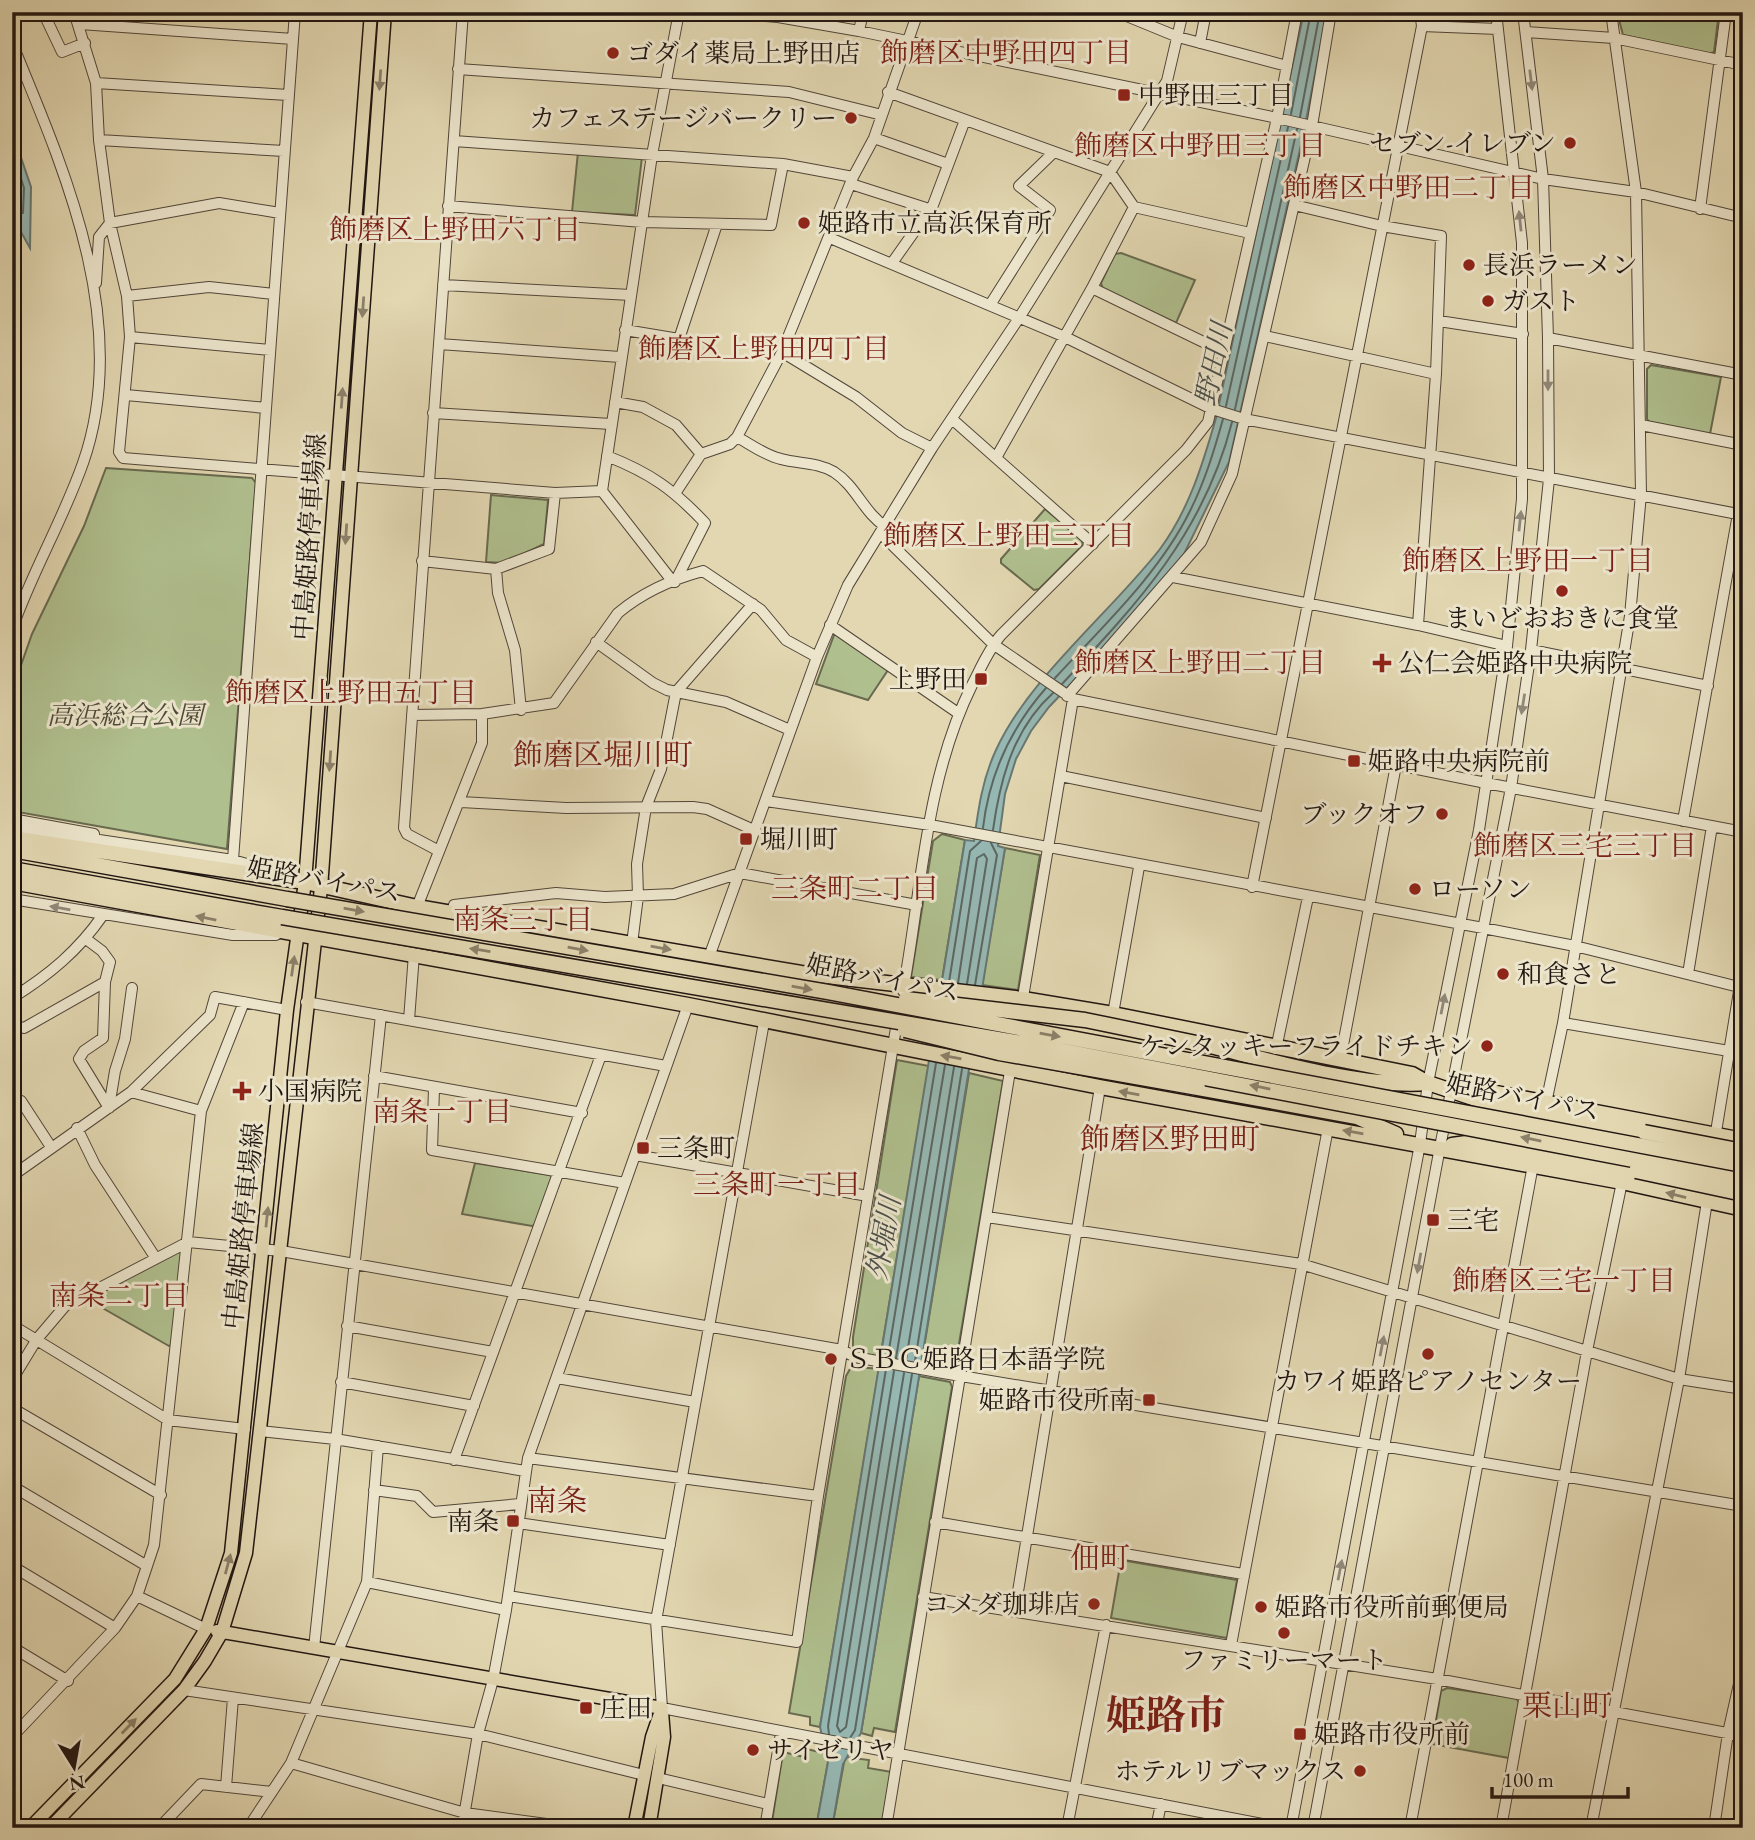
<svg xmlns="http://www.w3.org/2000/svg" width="1755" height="1840" font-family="'EB Garamond','Noto Serif JP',serif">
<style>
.green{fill:#b0bf8e;stroke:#686a50;stroke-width:2}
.water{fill:#96b8b3;stroke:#677772;stroke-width:2}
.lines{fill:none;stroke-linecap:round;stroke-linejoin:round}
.shore{stroke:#5c6762;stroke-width:2}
.minor-casing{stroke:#514639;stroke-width:12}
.major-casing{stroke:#211611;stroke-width:15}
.highway-casing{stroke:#211611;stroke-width:17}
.minor{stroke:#ece5cc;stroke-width:10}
.major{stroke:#e2d7b1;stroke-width:12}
.highway{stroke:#e2d7b1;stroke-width:14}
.highway-bridge-casing{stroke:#211611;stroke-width:17;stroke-linecap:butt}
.highway-bridge{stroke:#e2d7b1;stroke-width:14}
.oneway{fill:#8b8069}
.oneway2{fill:#918878}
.poi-dot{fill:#8f2418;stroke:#ece5cc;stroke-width:2.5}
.labels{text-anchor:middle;stroke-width:6;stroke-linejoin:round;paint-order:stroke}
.poi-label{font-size:26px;fill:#211611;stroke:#ece5cc;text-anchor:start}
.street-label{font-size:26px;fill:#211611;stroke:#ece5cc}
.park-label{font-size:26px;font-style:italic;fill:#4c4936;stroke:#ece5cc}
.neighbourhood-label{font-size:28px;fill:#7a1f14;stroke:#ece5cc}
.water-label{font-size:28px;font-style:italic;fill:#4a4f4a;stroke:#ece5cc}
.quarter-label{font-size:30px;fill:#7a1f14;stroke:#ece5cc}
.town-label{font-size:40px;font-weight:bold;fill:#7a1f14;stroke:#ece5cc}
</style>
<rect width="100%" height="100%" fill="#e2d7b1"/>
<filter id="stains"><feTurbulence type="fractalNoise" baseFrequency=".00286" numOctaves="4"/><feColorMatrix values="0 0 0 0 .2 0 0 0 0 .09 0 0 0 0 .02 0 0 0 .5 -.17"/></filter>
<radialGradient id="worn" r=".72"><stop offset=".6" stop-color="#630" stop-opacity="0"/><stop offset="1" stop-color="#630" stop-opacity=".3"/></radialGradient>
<path class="green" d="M1617 12H1719L1714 52 1709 54 1623 35Z
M578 152 642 157 635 215 572 212Z
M1121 253 1195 280 1176 323 1103 289 1101 283 1115 254Z
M1651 365 1721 377 1710 434 1650 423 1647 419V369Z
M106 468 252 478 256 483 227 849 12 811V691L32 634 84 526Z
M491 495 548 500 544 544 504 563 486 562Z
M1045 509 1082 540 1083 545 1039 589 1034 590 1001 563V559Z
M834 635H840L888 670 868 700 816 684Z
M942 834 965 840 942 980 911 977 933 841Z
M1005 848 1040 855 1018 990 982 985Z
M897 1060 929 1066 880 1359 863 1355 853 1347V1337Z
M969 1073 1003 1081 955 1368 947 1371 921 1366Z
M475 1163 550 1175 553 1180 537 1223 532 1226 462 1214Z
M178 1251 183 1253 174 1344 169 1346 92 1302V1298Z
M859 1367 879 1369 820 1727 810 1725V1717L789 1713 846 1376 850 1369Z
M919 1376 950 1382 952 1387 895 1732 874 1728 872 1736 861 1733Z
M1121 1560 1237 1580 1227 1638 1111 1618Z
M1447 1688 1516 1698 1520 1704 1509 1758 1432 1744 1441 1691Z
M807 1749 827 1754 828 1762 816 1828H771L783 1752 804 1757Z
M845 1757 869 1760 868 1768 892 1772 881 1828H832Z"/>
<path class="water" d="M1304 12H1327L1303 136 1229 462 1184 554 1138 613 1049 707 1031 731 1016 759 1005 794 998 846 1005 848 861 1733 843 1764 832 1828H816L828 1762 820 1727 965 840 974 841C978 811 982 780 996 750 1028 679 1111 612 1160 549 1189 510 1203 463 1216 418Z
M12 131 31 187 30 248 12 216Z"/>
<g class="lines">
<path class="shore" d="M1291 114 1311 12
M1300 117 1320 12
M12 150 24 188 23 213 12 214
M1226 406 1288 127
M1235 409 1297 129
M1055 678C1102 627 1159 574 1190 511 1205 481 1214 451 1223 419
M1062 684C1138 603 1204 533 1232 422
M983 828C989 776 1010 729 1046 688
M993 830C1000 780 1013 729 1053 693
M949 982 970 851 981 841
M958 983 977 858 984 854 987 859 967 984
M975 985 997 855 991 843
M888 1356 936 1063
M896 1358 945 1065
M906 1360 954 1067
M915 1361 962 1069
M894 1371 837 1726 840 1732 846 1727 904 1373
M829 1734 828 1726 886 1369
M850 1738 855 1730 912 1374"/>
<defs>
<path id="minor" d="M43 12 62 52 85 43
M74 12 96 83 99 140 110 223 127 296 130 337 119 452 123 458 555 493 602 491
M712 12 778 17 859 31 1277 118 1543 179 1636 192 1743 218
M1117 12 1178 37 1287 66
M80 24 293 39
M1422 26 1498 29
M859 31 863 12
M1526 32 1614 38 1743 65
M12 43C65 171 132 323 83 463 63 520 32 572 12 629
M1200 43 1206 12
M458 69 789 92 882 115
M96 83 288 95
M888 92 1110 172 1134 207 1250 233
M874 138 948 164
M99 140 284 151
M454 141 783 164 853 177
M851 184 929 209
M1294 205 1382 226 1441 236 1436 374 1418 625
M448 206 642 222 771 225 783 164
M1700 209 1726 12
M830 238 1065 337 1212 409 1244 419 1743 515
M892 263 933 205 965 120
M96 283 99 237 110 223 219 203 280 213
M443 285 631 295
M1092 288 1224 352
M127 296 209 287 274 294
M990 305 1050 210 1019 186 1054 152
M1439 321 1523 334
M625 330 679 339 717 224
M1265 336 1436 374
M130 337 270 350
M1548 338 1743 375
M439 344 620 357
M782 352 856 397 902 433 932 448
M126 395 266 408
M615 402 643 407 676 425 701 454
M433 413 611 424
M952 419 1093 544
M1641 425 1743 445
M737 437C750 444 766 456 781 459 799 464 817 462 834 472 856 486 864 513 886 527
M607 456C650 473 673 489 705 523L675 582
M997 456 1092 288 1134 207
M676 492 701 454 730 444 737 437 782 352 853 177 874 138 918 12
M881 534 993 644 1073 699 1486 783 1743 832
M422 561 496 569 549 549 555 493
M496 569 498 593 515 650 521 710
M1173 577 1418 625 1507 646
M673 582 602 491 652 155 679 12
M830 625 958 713
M596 642 653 683 667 690 726 702 790 730
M1531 650 1708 686
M1067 696 1201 542 1232 474 1312 126 1331 12
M412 715 482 714 554 703 618 613C642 593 673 579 703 571L761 610 786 640 817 657
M1061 776 1266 818
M766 801 930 825 1483 928 1575 946 1743 988
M461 802 566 808 693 807 707 809 756 831
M12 819 94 834
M1683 821 1738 514
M12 827 233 860 270 871
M439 851 407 834 404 828 463 12
M233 860 295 12
M1252 887 1422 26 1420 12
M12 899 233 935H276
M417 907 482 743V714
M452 913 454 905 556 893 605 897 674 894 740 873 917 905
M86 939 102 951 110 962 105 982 103 1038 84 1051 79 1059 109 1108
M632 944 638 896 637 864 646 807 661 769 676 692 753 604
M709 957 817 657 848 585 932 448 1019 318 1167 81 1183 12
M1688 974 1712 826
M12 979 20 992
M903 991C922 888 925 780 972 685 981 668 988 650 1001 635L1186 450 1208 422 1277 118 1297 12
M12 998C49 975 78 951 103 915
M306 1002 666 1066
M1113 1014 1139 867
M12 1020 16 1026 24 1028 105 982
M409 1020 414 954
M764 1022 656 1621 662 1708 1283 1828
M1563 1023 1729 1051
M1017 1033 1073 699
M1276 1049 1308 897
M1340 1061 1396 765
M374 1076 582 1113
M434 1089 432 1150 625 1183
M1546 1103 1563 1023 1630 616 1641 494 1636 192 1611 12
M12 1107 21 1101 51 1147
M109 1107 115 1071 125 1039 132 988
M201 1111 244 1002
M77 1128 95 1165 155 1257
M1715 1138 1743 967
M635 1155 868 1196
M12 1176 131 1092 210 1015 215 997 287 1010
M987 1217 1301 1264 1679 1379 1743 1389
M12 1325 168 1420 245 1429
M347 1326 493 1352
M557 1378 695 1402
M12 1380 37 1339 65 1306 188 1242 281 1251 842 1350 855 1357 943 1373 1743 1506
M341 1382 474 1406
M12 1408 161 1495
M260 1431 335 1439 525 1471
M528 1458 818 1496
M454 1460 601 1055
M12 1486 147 1566
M374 1490 417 1496 433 1512 520 1504
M935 1522 1243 1574
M518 1523 670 1545
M12 1566 115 1628
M367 1582 506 1610
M137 1596 206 1629
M508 1596 797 1642 818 1496 898 1016
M923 1597 1437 1679 1743 1736
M1015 1610 1100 1087
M1231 1645 1328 1128
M12 1647 68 1681
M314 1648 381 1015
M184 1690 478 1734 644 1775
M12 1737 115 1628 137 1596 154 1545 201 1111 131 1092
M291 1763 465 1813 576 1828
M658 1778 768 1804
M226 1787 233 1698
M12 1819 21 1828
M159 1828 201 1784 272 1792
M248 1828 291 1763 367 1582 378 1446
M462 1828 478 1734 493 1680 506 1610 528 1458 688 1005
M765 1828 781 1733
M886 1828 1011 1065
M1067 1828 1106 1625
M1156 1828 1161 1804
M1291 1828 1420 1144 1428 1083 1479 830 1507 646 1522 499V243L1496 12
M1313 1828 1440 1147 1511 788 1531 650 1549 479 1548 338 1543 179 1523 12
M1410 1828 1533 1165
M1501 1828 1587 1351 1622 1182
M1591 1828 1679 1379 1708 1195
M1714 1828 1728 1733 1743 1666"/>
<path id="major" d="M217 1631 662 1708
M30 1828 175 1679 206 1629 231 1553 287 1010 305 882 371 12
M50 1828 184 1690 205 1661 222 1632 246 1553 321 888 385 12
M634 1828 652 1737 662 1708
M649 1828 664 1737 662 1712"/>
<path id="highway" d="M12 838 305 882 417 907 801 973 1023 999 1113 1014 1412 1074 1428 1083 1479 1100 1644 1132
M12 850 287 899
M12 869 282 917
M12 882 688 1005 1100 1087 1622 1182 1743 1209
M1206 1045C1269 1060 1365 1089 1428 1083
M1198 1088 1357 1117 1396 1134
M1462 1089 1480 1090 1743 1140
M1452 1145 1474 1142 1636 1171"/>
</defs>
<use href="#minor" class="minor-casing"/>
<use href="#major" class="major-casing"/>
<use href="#highway" class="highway-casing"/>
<use href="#minor" class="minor"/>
<use href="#major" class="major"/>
<use href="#highway" class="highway"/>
<defs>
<path id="highway-bridge" d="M287 899 828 992 1743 1165
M282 917 1022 1043 1743 1181
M906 999 1085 1020 1206 1045
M905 1030 999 1053 1198 1088
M1644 1132 1743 1151
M1636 1171 1743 1194"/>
</defs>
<use href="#highway-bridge" class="highway-bridge-casing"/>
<use href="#highway-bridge" class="highway-bridge"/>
</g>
<defs><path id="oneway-solid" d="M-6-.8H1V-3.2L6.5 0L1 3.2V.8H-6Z" transform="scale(1.75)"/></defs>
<g class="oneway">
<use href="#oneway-solid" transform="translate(380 80) rotate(94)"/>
<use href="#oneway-solid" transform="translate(363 307) rotate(94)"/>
<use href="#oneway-solid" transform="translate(342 398) rotate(-86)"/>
<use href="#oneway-solid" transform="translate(346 534) rotate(94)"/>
<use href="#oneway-solid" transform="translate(330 761) rotate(94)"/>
<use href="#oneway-solid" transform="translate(354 910) rotate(10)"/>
<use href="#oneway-solid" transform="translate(206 918) rotate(-169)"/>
<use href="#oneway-solid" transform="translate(661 948) rotate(10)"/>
<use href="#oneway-solid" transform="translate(578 949) rotate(10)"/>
<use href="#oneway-solid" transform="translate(480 950) rotate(-171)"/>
<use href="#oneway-solid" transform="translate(293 966) rotate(-82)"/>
<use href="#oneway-solid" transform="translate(802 988) rotate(10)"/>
<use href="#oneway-solid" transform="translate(1050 1035) rotate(10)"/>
<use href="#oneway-solid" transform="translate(951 1057) rotate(-170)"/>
<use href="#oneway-solid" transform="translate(1260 1087) rotate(-169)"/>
<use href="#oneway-solid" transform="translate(1129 1093) rotate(-170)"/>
<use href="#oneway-solid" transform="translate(1353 1132) rotate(-170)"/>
<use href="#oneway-solid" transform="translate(1531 1139) rotate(-169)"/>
<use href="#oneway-solid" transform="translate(1676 1195) rotate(-166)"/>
<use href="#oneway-solid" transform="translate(267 1217) rotate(-84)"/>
<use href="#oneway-solid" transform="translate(228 1564) rotate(-75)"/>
<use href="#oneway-solid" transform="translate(129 1726) rotate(-46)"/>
</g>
<g class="oneway2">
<use href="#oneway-solid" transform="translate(1531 80) rotate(83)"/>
<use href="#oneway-solid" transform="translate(1520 221) rotate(-96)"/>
<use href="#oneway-solid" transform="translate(1548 380) rotate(90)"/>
<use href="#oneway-solid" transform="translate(1520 521) rotate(-84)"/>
<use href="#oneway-solid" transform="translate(1523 704) rotate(99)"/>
<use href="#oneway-solid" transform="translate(60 908) rotate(-170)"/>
<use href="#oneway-solid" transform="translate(1443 1004) rotate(-79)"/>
<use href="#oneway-solid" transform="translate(1419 1263) rotate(100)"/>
<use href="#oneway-solid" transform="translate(1382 1346) rotate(-79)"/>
<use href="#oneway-solid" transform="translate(1340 1570) rotate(-79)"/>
</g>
<g class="poi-dot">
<circle cx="613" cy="53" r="7"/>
<rect x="1117" y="88" width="14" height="14" rx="3.5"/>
<circle cx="851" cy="118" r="7"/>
<circle cx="1570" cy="143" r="7"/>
<circle cx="804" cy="223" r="7"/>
<circle cx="1469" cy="265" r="7"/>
<circle cx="1488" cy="301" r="7"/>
<circle cx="1562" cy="591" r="7"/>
<path d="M1378.5 652.5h7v7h7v7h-7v7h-7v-7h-7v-7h7z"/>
<rect x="974" y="672" width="14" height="14" rx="3.5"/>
<rect x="1347" y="754" width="14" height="14" rx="3.5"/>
<circle cx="1442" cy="814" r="7"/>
<rect x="739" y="832" width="14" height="14" rx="3.5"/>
<circle cx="1415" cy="889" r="7"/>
<circle cx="1503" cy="974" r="7"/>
<circle cx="1487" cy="1046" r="7"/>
<path d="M238.5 1080.5h7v7h7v7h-7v7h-7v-7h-7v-7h7z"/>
<rect x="636" y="1141" width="14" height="14" rx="3.5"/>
<rect x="1426" y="1213" width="14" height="14" rx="3.5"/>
<circle cx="1428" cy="1354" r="7"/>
<circle cx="831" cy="1359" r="7"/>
<rect x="1142" y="1393" width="14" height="14" rx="3.5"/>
<rect x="506" y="1514" width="14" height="14" rx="3.5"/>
<circle cx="1094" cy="1604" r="7"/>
<circle cx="1261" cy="1607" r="7"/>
<circle cx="1284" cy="1633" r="7"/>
<rect x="579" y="1701" width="14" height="14" rx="3.5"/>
<rect x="1293" y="1727" width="14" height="14" rx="3.5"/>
<circle cx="753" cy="1750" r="7"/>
<circle cx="1360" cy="1771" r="7"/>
</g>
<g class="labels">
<g class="poi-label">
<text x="627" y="62">ゴダイ薬局上野田店</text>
<text x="1138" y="104">中野田三丁目</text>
<text x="837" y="127" text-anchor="end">カフェステージバークリー</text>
<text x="1556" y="152" text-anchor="end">セブン-イレブン</text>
<text x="818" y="232">姫路市立高浜保育所</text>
<text x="1483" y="274">長浜ラーメン</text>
<text x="1502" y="310">ガスト</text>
<text x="1562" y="627" text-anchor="middle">まいどおおきに食堂</text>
<text x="1398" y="672">公仁会姫路中央病院</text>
<text x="967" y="688" text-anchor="end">上野田</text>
<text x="1368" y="770">姫路中央病院前</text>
<text x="1428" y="823" text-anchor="end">ブックオフ</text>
<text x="760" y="848">堀川町</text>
<text x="1429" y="898">ローソン</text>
<text x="1517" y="983">和食さと</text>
<text x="1473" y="1055" text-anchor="end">ケンタッキーフライドチキン</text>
<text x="258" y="1100">小国病院</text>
<text x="657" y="1157">三条町</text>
<text x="1447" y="1229">三宅</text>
<text x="845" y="1368">ＳＢＣ姫路日本語学院</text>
<text x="1428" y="1390" text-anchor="middle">カワイ姫路ピアノセンター</text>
<text x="1135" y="1409" text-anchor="end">姫路市役所南</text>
<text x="499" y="1530" text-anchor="end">南条</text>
<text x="1080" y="1613" text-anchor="end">コメダ珈琲店</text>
<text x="1275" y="1616">姫路市役所前郵便局</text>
<text x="1284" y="1669" text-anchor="middle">ファミリーマート</text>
<text x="600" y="1717">庄田</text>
<text x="1314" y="1743">姫路市役所前</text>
<text x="767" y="1759">サイゼリヤ</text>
<text x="1346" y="1780" text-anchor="end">ホテルリブマックス</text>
</g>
<g class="street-label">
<text transform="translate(309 537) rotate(-86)" y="9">中島姫路停車場線</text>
<text transform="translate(324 880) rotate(10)" y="9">姫路バイパス</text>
<text transform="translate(883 978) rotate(11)" y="9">姫路バイパス</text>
<text transform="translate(1523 1097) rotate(11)" y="9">姫路バイパス</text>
<text transform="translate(243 1226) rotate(-84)" y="9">中島姫路停車場線</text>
</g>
<g class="park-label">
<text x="125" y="724">高浜総合公園</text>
</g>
<g class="neighbourhood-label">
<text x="1006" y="62">飾磨区中野田四丁目</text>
<text x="1200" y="155">飾磨区中野田三丁目</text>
<text x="1409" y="197">飾磨区中野田二丁目</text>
<text x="455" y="239">飾磨区上野田六丁目</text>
<text x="764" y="358">飾磨区上野田四丁目</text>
<text x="1009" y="545">飾磨区上野田三丁目</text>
<text x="1528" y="570">飾磨区上野田一丁目</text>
<text x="1200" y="672">飾磨区上野田二丁目</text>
<text x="351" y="702">飾磨区上野田五丁目</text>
<text x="1585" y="855">飾磨区三宅三丁目</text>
<text x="855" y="898">三条町二丁目</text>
<text x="523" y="929">南条三丁目</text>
<text x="442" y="1121">南条一丁目</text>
<text x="777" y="1194">三条町一丁目</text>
<text x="1564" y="1290">飾磨区三宅一丁目</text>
<text x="119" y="1305">南条二丁目</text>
</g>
<g class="water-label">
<text transform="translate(1213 364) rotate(-78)" y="10">野田川</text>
<text transform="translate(883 1238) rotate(-80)" y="10">外堀川</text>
</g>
<g class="quarter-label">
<text x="603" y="765">飾磨区堀川町</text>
<text x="1170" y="1149">飾磨区野田町</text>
<text x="557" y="1511">南条</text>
<text x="1100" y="1568">佃町</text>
<text x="1567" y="1716">栗山町</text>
</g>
<g class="town-label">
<text x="1166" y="1729">姫路市</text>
</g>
</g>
<rect width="1755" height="1840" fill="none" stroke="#e2d7b1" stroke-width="42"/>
<rect x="14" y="14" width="1727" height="1812" fill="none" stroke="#211611" stroke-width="3.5"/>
<rect x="21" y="21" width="1713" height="1798" fill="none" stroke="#211611" stroke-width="2"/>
<g transform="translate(74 1767) rotate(169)" stroke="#ece5cc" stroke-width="5" paint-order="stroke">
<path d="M0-5L12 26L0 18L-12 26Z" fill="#211611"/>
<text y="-10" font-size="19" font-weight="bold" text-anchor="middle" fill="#211611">N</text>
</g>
<path d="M1492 1787v10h136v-10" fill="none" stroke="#211611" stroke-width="3.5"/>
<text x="1503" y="1787" font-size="21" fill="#211611" stroke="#ece5cc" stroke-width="5" paint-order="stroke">100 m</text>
<rect width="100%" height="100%" filter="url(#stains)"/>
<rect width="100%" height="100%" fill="url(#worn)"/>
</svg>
